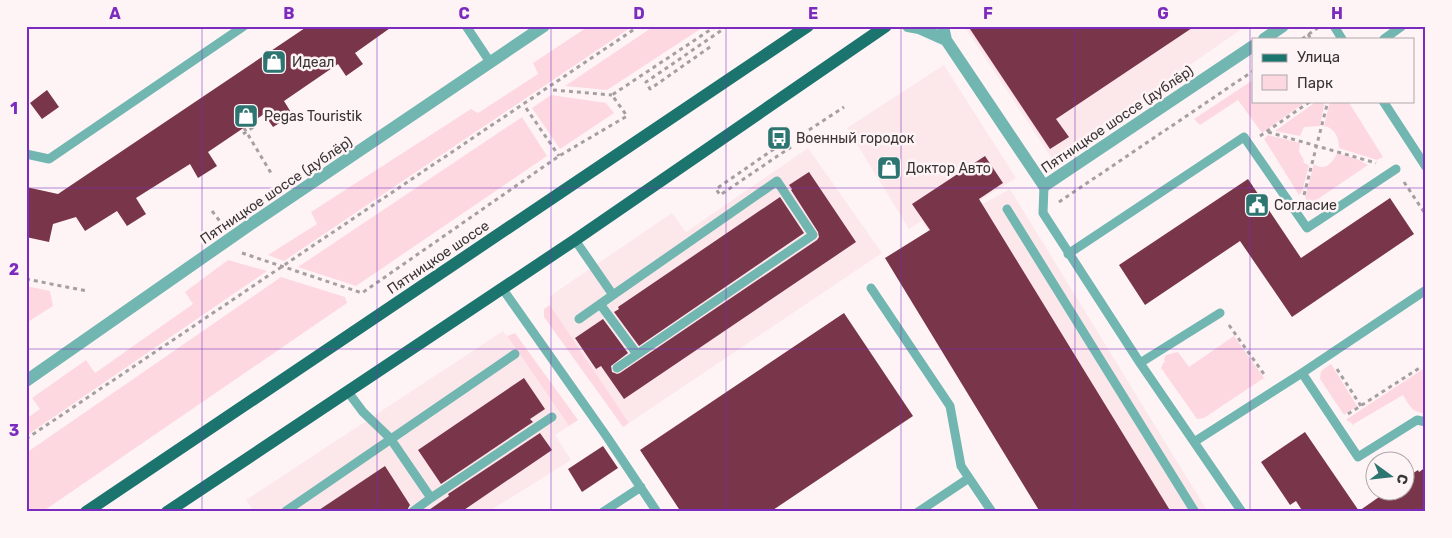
<svg xmlns="http://www.w3.org/2000/svg" width="1452" height="538" font-family="Rubik,sans-serif">
<style>
.built{fill:#fce7eb}
.green{fill:#fed8e0}
.building{fill:#793549}
.lines{fill:none;stroke-linecap:round;stroke-linejoin:round}
.path{stroke:#a69fa1;stroke-width:3;stroke-dasharray:4 4;stroke-linecap:butt}
.service{stroke:#71b6b0;stroke-width:9}
.minor{stroke:#71b6b0;stroke-width:12}
.primary{stroke:#1c746e;stroke-width:12}
.grid{fill:none;stroke:#7b2cbf;stroke-width:1;stroke-opacity:0.55}
.labels{text-anchor:middle;stroke-width:5;stroke-linejoin:round;paint-order:stroke}
.poi-label{font-size:14px;fill:#383435;stroke:#fef4f6;text-anchor:start}
.street-label{font-size:14px;fill:#383435;stroke:#fef4f6}
.neatline{fill:none;stroke:#7b2cbf;stroke-width:2}
.grid-label{font-size:16px;text-anchor:middle;font-weight:bold;fill:#7b2cbf}
</style>
<rect width="100%" height="100%" fill="#fef4f6"/>
<path class="built" d="M964 26H1246L1053 160Z
M944 65 1016 178 929 232 922 221 909 229 847 128Z
M808 148 882 253 629 423 550 305V296L672 213 686 232Z
M1010 189 1208 512H1104L932 232Z
M503 331 569 426 555 435 571 460 488 512H254L246 500Z"/>
<path class="green" d="M589 26H633L284 261 268 255 317 224 311 212 471 109 478 113 538 74 533 63Z
M654 26H705L607 90 565 86Z
M1253 80V101H1307L1262 133 1238 100 1200 125 1194 119Z
M551 95 606 103 614 113 560 149 532 108Z
M1317 101H1325L1320 126 1304 127 1300 136 1275 131Z
M1330 101H1348L1383 157 1377 160 1339 148C1339 138 1335 128 1324 126Z
M522 117 547 156 356 286 298 267Z
M1268 135 1300 143 1299 152 1303 158 1304 163 1309 165 1302 192 1299 195 1264 139Z
M1337 153 1357 159 1368 165 1309 205 1305 197 1314 164C1324 172 1333 163 1337 153Z
M228 260 267 271 26 436V419L40 409 32 398 86 360 95 373 193 304 185 292Z
M281 277 345 297 347 303 42 512H26V453Z
M26 286 50 291 53 306 26 323Z
M550 305 629 423 623 427 544 317V309Z
M515 333 578 420 569 426 507 336Z
M1234 336 1264 378 1204 418 1197 419 1161 368 1163 363 1165 362 1164 359 1166 355 1178 352 1189 367Z
M1331 364 1357 406 1344 415 1320 379 1321 371Z
M1423 369 1426 373 1425 413C1412 413 1409 405 1403 395L1352 425 1351 422 1347 421V419Z"/>
<path class="building" d="M308 26H393L355 53 363 64 346 76 338 64 284 101 292 114 283 121 273 127 264 114 208 152 217 166 198 178 190 164 136 198 146 214 127 226 117 211 85 231 76 217 53 224 49 242 26 237V187L58 194Z
M968 26H1195L1056 119 1069 137 1050 149Z
M47 90 59 107 42 119 30 103Z
M985 156 1003 183 979 199 1171 512H1040L885 258 930 230 912 204Z
M809 172 856 242 624 399 601 366 596 369 575 338 603 319 628 353 611 366 612 372 617 374 620 373 817 240 819 237 818 232 791 190 792 189 789 185Z
M1248 179 1301 258 1390 198 1414 234 1292 317 1240 241 1145 305 1119 265Z
M780 197 804 233 639 346 614 312 619 309 618 307Z
M844 313 913 416 770 512H681L640 450Z
M524 378 545 409 530 419 533 422 441 484 418 450Z
M1305 432 1359 511 1389 490H1404V479L1418 470 1419 472 1426 467V512H1303L1296 501 1290 505 1261 462Z
M540 433 552 450 461 512H426L449 496 448 494Z
M603 446 618 468 582 492 568 469Z
M385 466 410 505 406 512H316Z"/>
<g class="lines">
<path class="path" d="M1308 34 1311 39
M1302 39 1319 27
M710 47 650 89 646 82 722 30 719 26
M553 90 612 95
M526 108 559 156
M244 128 271 173
M809 130 844 107
M1268 132 1376 163
M243 134 255 126
M1260 136 1311 101
M774 149 716 189 720 195 791 147
M1404 182 1426 215
M1304 195 1328 101
M1059 202 1253 71
M212 211 222 224
M242 253 362 293 559 156 627 116 612 95 716 26
M26 279 87 291
M1229 325 1266 377
M1337 369 1361 406
M1348 414 1421 367
M26 439 639 26"/>
<path class="service" d="M466 26 490 62
M1334 26 1342 39
M1384 39 1402 26
M1383 101 1426 167
M26 154 49 159 244 26
M1044 186 1043 213 1140 363 1242 512
M1007 209 1195 512
M575 240 613 295 777 181 813 235 617 368
M1068 254 1244 137 1307 228 1396 169
M502 288 607 437 657 512
M871 288 950 406 961 466 992 512
M600 304 637 354
M579 319 613 295
M1140 363 1220 313
M1302 373 1426 290
M348 392 363 412 390 438 431 498 552 417
M1194 442 1302 373 1358 457 1417 420 1426 422
M286 511 515 354
M412 512 431 498
M603 512 641 487
M918 512 969 478"/>
<path class="minor" d="M908 26 919 28 946 40
M943 26 946 40 1044 186 1253 46
M1264 39 1283 26
M26 381 248 226 544 26"/>
<path class="primary" d="M86 512 808 26
M167 512 575 240 886 26"/>
</g>
<path class="grid" d="M202 26V512M377 26V512M551 26V512M726 26V512M901 26V512M1075 26V512M1250 26V512M26 188H1426M26 349H1426"/>
<defs>
<symbol id="shop-square" viewBox="-11 -11 22 22"><rect x="-9" y="-9" width="18" height="18" rx="4" fill="#2c7570" stroke="#fef4f6"/><path d="M-5-2.5h2.3a2.7 3.5 0 0 1 5.4 0H5L5.5 6h-11ZM-1.5-2.5h3a1.5 2.3 0 0 0-3 0Z" fill="#fff"/></symbol>
<symbol id="bus-square" viewBox="-11 -11 22 22"><rect x="-9" y="-9" width="18" height="18" rx="4" fill="#2c7570" stroke="#fef4f6"/><path d="M-5-6H5V4H4V6H2V4H-2V6H-4V4H-5ZM-3.5-4V0h7V-4ZM-3.5 1.2v1.5H-2V1.2ZM2 1.2v1.5H3.5V1.2Z" fill="#fff"/></symbol>
<symbol id="civic-square" viewBox="-11 -11 22 22"><rect x="-9" y="-9" width="18" height="18" rx="4" fill="#2c7570" stroke="#fef4f6"/><path d="M-.6-6.5H3V-4.5H.6V-3L4-1V1h2V6H-6V1h2V-1L-.6-3ZM-1.2 2.5V6h2.4V2.5Z" fill="#fff"/></symbol>
</defs>
<g fill-rule="evenodd">
<use href="#shop-square" x="260" y="48" width="28" height="28"/>
<use href="#shop-square" x="232" y="102" width="28" height="28"/>
<use href="#bus-square" x="765" y="124" width="28" height="28"/>
<use href="#shop-square" x="875" y="154" width="28" height="28"/>
<use href="#civic-square" x="1243" y="191" width="28" height="28"/>
</g>
<g class="labels">
<g class="poi-label">
<text x="292" y="67">Идеал</text>
<text x="264" y="121">Pegas Touristik</text>
<text x="796" y="143">Военный городок</text>
<text x="906" y="173">Доктор Авто</text>
<text x="1274" y="210">Согласие</text>
</g>
<g class="street-label">
<text transform="translate(1117 119) rotate(-34)" y="5">Пятницкое шоссе (дублёр)</text>
<text transform="translate(276 190) rotate(-34)" y="5">Пятницкое шоссе (дублёр)</text>
<text transform="translate(438 257) rotate(-34)" y="5">Пятницкое шоссе</text>
</g>
</g>
<rect width="1452" height="538" fill="none" stroke="#fef4f6" stroke-width="55"/>
<rect x="1252" y="38" width="162" height="65" fill="#fef4f6" stroke="#afa7a9"/>
<rect x="1262" y="54" width="25" height="8" fill="#1c746e" stroke="#afa7a9"/>
<text x="1297" y="62" font-size="15" fill="#383435">Улица</text>
<rect x="1262" y="75" width="25" height="15" fill="#fed8e0" stroke="#afa7a9"/>
<text x="1297" y="88" font-size="15" fill="#383435">Парк</text>
<g transform="translate(1390 476) rotate(105)"><circle r="24" fill="#fef4f6" stroke="#afa7a9"/>
<path d="M0-4L9 19L0 12L-9 19Z" fill="#2c7570"/>
<text y="-8" font-size="14" font-weight="bold" text-anchor="middle" fill="#383435">С</text>
</g>
<rect x="28" y="28" width="1396" height="482" class="neatline"/>
<g class="grid-label">
<text x="115" y="19">A</text>
<text x="289" y="19">B</text>
<text x="464" y="19">C</text>
<text x="639" y="19">D</text>
<text x="813" y="19">E</text>
<text x="988" y="19">F</text>
<text x="1163" y="19">G</text>
<text x="1337" y="19">H</text>
<text x="14" y="114">1</text>
<text x="14" y="275">2</text>
<text x="14" y="436">3</text>
</g>
</svg>
